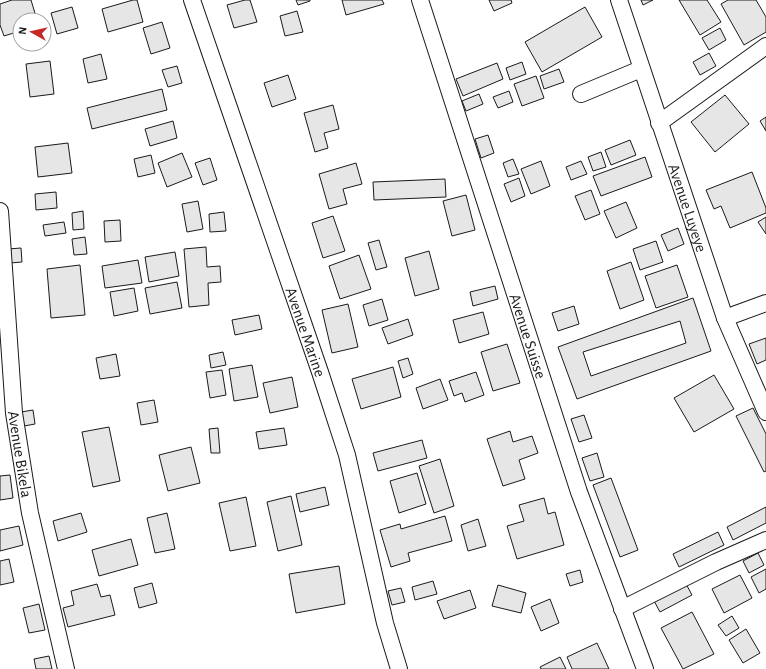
<svg xmlns="http://www.w3.org/2000/svg" width="766" height="669" font-family="'Alegreya Sans',sans-serif">
<style>
.building{fill:#e6e6e6;stroke:#1a1a1a;fill-rule:evenodd}
.lines{fill:none;stroke-linecap:round;stroke-linejoin:round}
.minor-casing{stroke:#1a1a1a;stroke-width:18}
.minor{stroke:#fff;stroke-width:16}
.labels{text-anchor:middle;stroke-width:3;stroke-linejoin:round;paint-order:stroke}
.street-label{font-size:16px;fill:#1a1a1a;stroke:#fff}
</style>
<rect width="100%" height="100%" fill="#fff"/>
<path class="building" d="M12 0H31L37 20H20V31L4 36 0 25V4Z
M133 0H137L143 22 108 32 102 9Z
M245 0H250L257 22 234 28 227 5Z
M296 0H310V1L298 5Z
M342 0H382L384 4 346 15Z
M489 0H511L512 3 494 11Z
M641 0H653L643 5Z
M679 0H707L721 22 700 35Z
M728 0H756L766 17V32L744 45 721 4Z
M72 7 78 28 57 34 51 13Z
M585 7 602 37 542 72 525 42Z
M297 11 303 32 285 36 280 16Z
M162 22 170 48 151 54 143 28Z
M720 28 726 40 709 50 702 38Z
M709 53 716 66 700 75 693 62Z
M101 54 107 79 88 83 83 59Z
M50 61 54 94 30 97 26 64Z
M522 62 526 74 510 80 506 68Z
M497 63 503 79 463 96 456 79Z
M177 66 182 83 168 87 162 70Z
M559 69 564 82 544 89 540 76Z
M288 75 296 99 272 107 264 83Z
M536 76 544 98 522 106 514 84Z
M162 89 167 110 92 129 87 108Z
M509 91 513 102 498 108 493 97Z
M479 94 483 104 466 111 462 101Z
M725 95 749 124 715 152 691 122Z
M333 105 339 129 324 133 328 148 315 152 304 113Z
M766 117V131L760 121Z
M173 121 177 138 150 146 145 129Z
M488 135 494 153 481 158 475 139Z
M630 140 636 155 611 165 605 150Z
M68 143 72 173 38 177 35 147Z
M601 152 606 167 593 171 588 157Z
M182 153 192 177 167 187 158 163Z
M151 155 155 173 138 177 134 159Z
M645 157 652 177 601 196 593 176Z
M210 158 217 180 203 185 195 163Z
M513 159 519 174 508 177 503 163Z
M541 161 550 186 531 194 521 169Z
M581 161 587 174 571 180 566 167Z
M356 163 362 184 343 189 347 204 329 209 319 174Z
M752 172 766 208V213L730 228 721 206 714 209 706 190Z
M519 178 525 196 511 202 504 184Z
M445 179 446 197 374 200 373 182Z
M591 190 600 214 585 220 575 196Z
M56 192 57 208 36 210 35 194Z
M466 195 475 230 452 236 443 201Z
M198 201 203 229 187 232 182 204Z
M626 202 637 228 616 238 604 211Z
M83 211 84 229 73 230 72 213Z
M224 212 226 231 210 232 209 214Z
M333 216 345 251 323 258 312 223Z
M766 217V234L758 222Z
M120 220 121 241 105 242 104 221Z
M64 222 66 233 45 236 43 225Z
M678 228 684 244 668 251 661 235Z
M85 237 87 254 74 255 72 239Z
M379 240 387 267 376 270 368 243Z
M656 241 663 262 640 270 633 249Z
M206 247 207 267 220 266 221 282 208 283 209 305 189 307 184 249Z
M21 248 22 262 10 263 8 249Z
M429 251 439 289 415 296 405 258Z
M175 252 179 276 149 282 145 257Z
M359 255 371 289 340 299 329 266Z
M138 260 142 283 105 288 102 266Z
M631 262 644 300 620 309 607 271Z
M80 265 85 315 51 318 47 269Z
M677 265 688 297 656 308 645 276Z
M177 282 182 308 150 314 145 288Z
M495 286 498 299 473 306 470 292Z
M134 288 138 311 114 316 110 292Z
M693 298 711 351 577 399 558 347ZM680 321 686 343 591 376 583 352Z
M382 299 388 320 369 326 363 305Z
M348 304 358 347 332 353 322 310Z
M574 306 579 324 558 331 552 313Z
M483 312 489 334 459 343 453 320Z
M259 315 262 329 235 335 232 320Z
M408 319 413 335 388 344 382 328Z
M766 338V360L757 364 749 344Z
M507 344 520 383 493 391 481 352Z
M223 352 226 365 211 368 209 355Z
M116 354 120 376 100 379 96 358Z
M408 358 413 374 403 378 398 361Z
M252 365 258 397 234 401 229 369Z
M393 367 401 397 361 409 352 379Z
M222 370 226 395 210 398 206 372Z
M476 372 484 395 465 402 462 393 454 396 449 381Z
M714 375 734 409 694 432 674 398Z
M292 377 298 407 270 413 263 383Z
M440 379 448 400 423 409 416 388Z
M154 400 158 422 141 425 137 403Z
M753 408 766 434V471L764 472 736 416Z
M33 410 35 424 24 426 21 412Z
M584 415 592 438 579 442 571 419Z
M109 427 120 481 93 487 82 432Z
M218 428 220 453H211L209 429Z
M284 428 287 445 259 449 256 432Z
M510 431 513 442 532 436 538 453 519 460 525 479 503 486 487 439Z
M422 440 427 458 378 471 373 453Z
M191 447 200 483 168 491 159 455Z
M597 453 604 477 590 481 582 458Z
M440 459 454 506 434 513 419 466Z
M417 473 426 504 399 513 390 481Z
M10 475 13 498 0 500V476Z
M611 478 638 550 620 557 593 485Z
M325 487 329 505 300 512 296 494Z
M291 496 302 545 278 551 267 502Z
M246 497 256 546 230 551 219 503Z
M544 498 548 514 555 512 564 545 517 559 507 526 524 521 519 505Z
M766 507V523L733 540 727 527Z
M81 513 87 532 58 541 53 521Z
M167 513 175 549 155 553 147 518Z
M445 516 452 541 408 553 410 561 391 567 380 530 400 524 401 529Z
M478 519 486 546 468 551 461 525Z
M19 526 23 545 0 551V530Z
M718 532 724 545 679 567 673 554Z
M131 539 138 565 99 576 92 550Z
M758 553 764 565 749 573 743 561Z
M9 559 14 582 0 585V561Z
M339 566 345 604 296 613 289 574Z
M766 569V589L759 593 751 577Z
M580 570 583 582 570 586 566 574Z
M740 575 752 598 724 613 712 589Z
M433 581 437 594 415 600 412 587Z
M685 582 692 595 660 612 653 599Z
M152 583 157 603 139 608 134 588Z
M97 584 101 597 110 595 115 615 68 627 63 608 74 605 71 591Z
M498 585 526 593 521 613 492 606Z
M401 588 405 602 392 605 388 591Z
M470 590 476 608 444 619 437 601Z
M550 599 559 623 541 631 531 607Z
M39 604 45 630 29 633 23 608Z
M692 612 714 654 683 669 661 628Z
M732 616 739 628 726 636 718 625Z
M746 629 760 653 743 663 729 640Z
M597 643 609 669H572L567 657Z
M49 656 52 669H36L34 659Z
M560 657 566 669H541L540 667Z"/>
<g class="lines">
<defs>
<g id="minor">
<path id="s1" d="M192 0 320 372 347 455 385 623 399 669"/>
<path id="s2" d="M420 0 579 492 645 669"/>
<path id="s3" d="M619 0 725 318 766 412"/>
<path d="M581 94 641 69"/>
<path d="M659 123 766 46"/>
<path id="s4" d="M0 211 14 413 30 513 66 669"/>
<path d="M725 318 766 303"/>
<path d="M622 609 716 562 766 540"/>
</g>
</defs>
<use href="#minor" class="minor-casing"/>
<use href="#minor" class="minor"/>
</g>
<g class="labels">
<g class="street-label">
<text dy="6" stroke="none"><textPath href="#s3" startOffset="219">Avenue Luyeye</textPath></text>
<text dy="6" stroke="none"><textPath href="#s1" startOffset="351">Avenue Marine</textPath></text>
<text dy="6" stroke="none"><textPath href="#s2" startOffset="353">Avenue Suisse</textPath></text>
<text dy="6" stroke="none"><textPath href="#s4" startOffset="244">Avenue Bikela</textPath></text>
</g>
</g>
<g transform="translate(32 32) rotate(278)"><circle r="19" fill="#ffffff" stroke="#a3a3a3"/>
<path d="M0-3L7 15L0 10L-7 15Z" fill="#c62828"/>
<text y="-6" font-size="11" font-weight="bold" text-anchor="middle" fill="#1a1a1a">N</text>
</g>
</svg>
